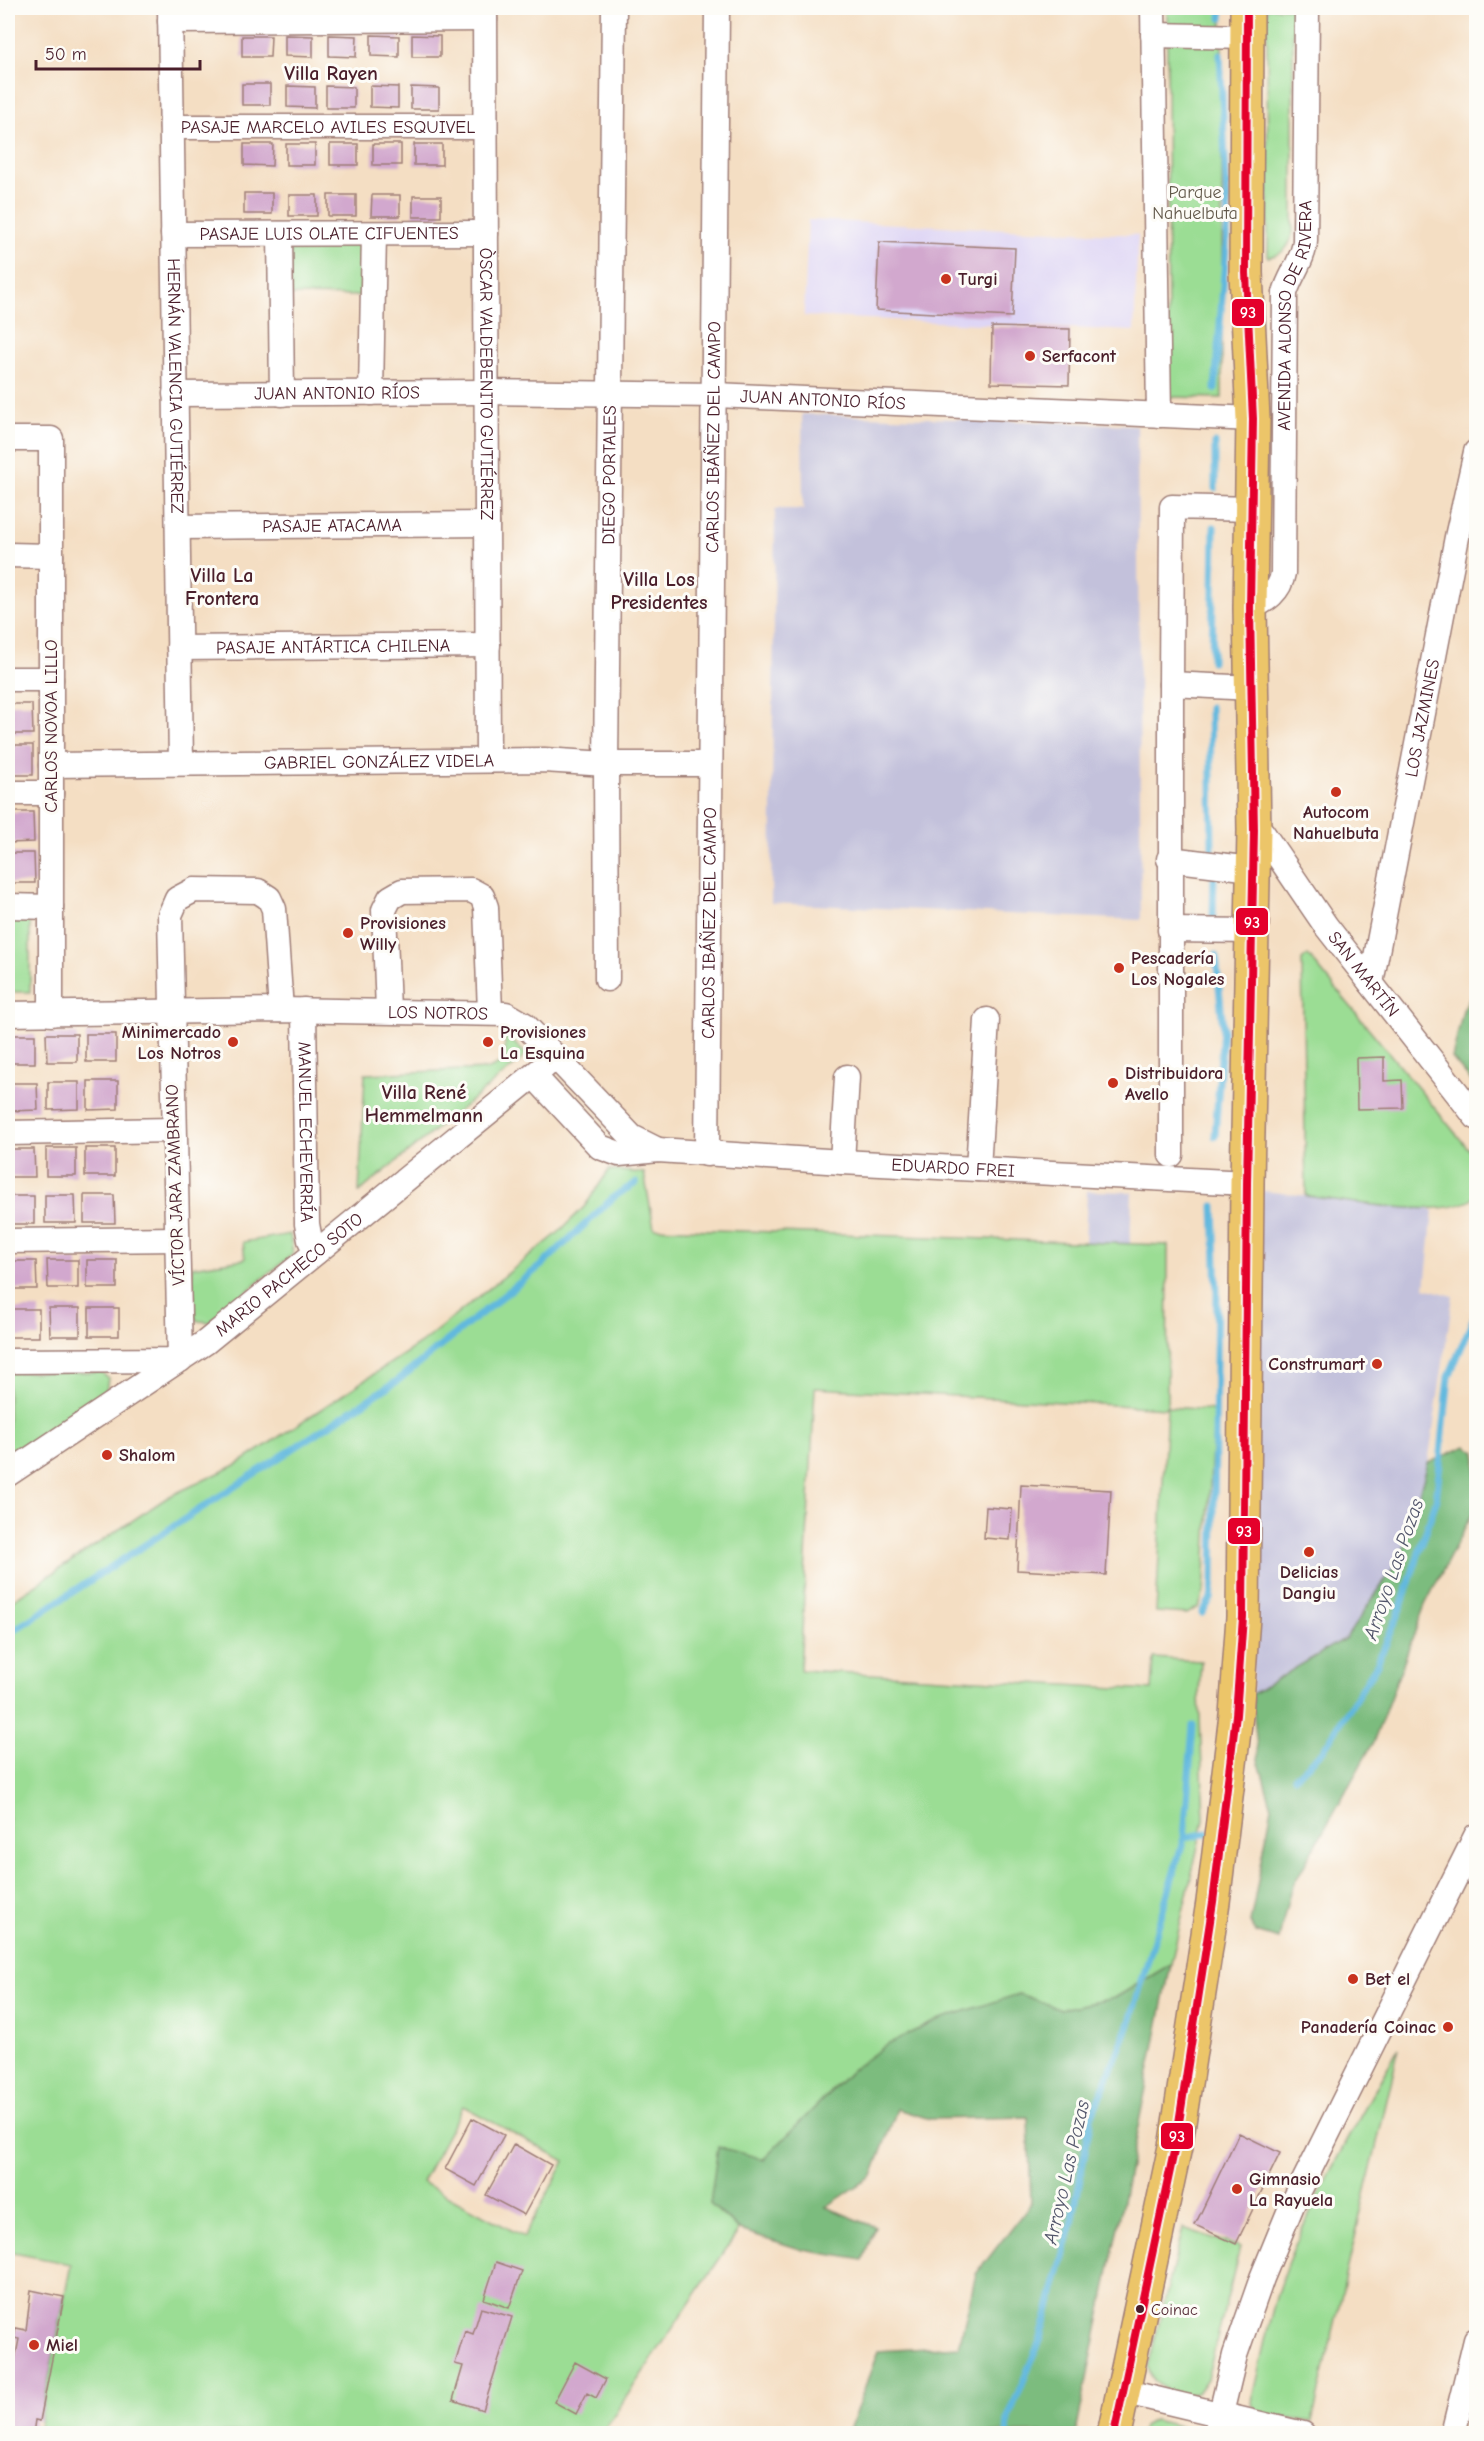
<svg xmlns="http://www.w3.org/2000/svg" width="1484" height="2441" font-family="'Comic Neue',sans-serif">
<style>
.built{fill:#ded5f5}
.industrial{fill:#c3c1db}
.green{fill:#9bdd94;stroke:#727e60;stroke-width:1.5;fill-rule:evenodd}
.forest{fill:#7cbc7e;stroke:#636e54;stroke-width:1.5}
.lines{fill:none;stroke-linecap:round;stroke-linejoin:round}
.stream{stroke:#61b8de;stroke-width:7}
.building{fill:#d2a8ce}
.minor-casing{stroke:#9f7e77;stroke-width:27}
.highway-casing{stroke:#9f7e77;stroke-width:36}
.minor{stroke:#fff;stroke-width:24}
.highway{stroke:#ecc569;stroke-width:33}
.bus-1-casing{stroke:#fdfcf7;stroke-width:12}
.bus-1{stroke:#e4002b;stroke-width:8}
.poi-dot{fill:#c8321e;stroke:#fdfcf7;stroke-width:2}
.bus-dot{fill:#4a1f2b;stroke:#fdfcf7;stroke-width:2}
.labels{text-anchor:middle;stroke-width:6;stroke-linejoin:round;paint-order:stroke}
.bus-label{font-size:16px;fill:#4a1f2b;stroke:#fdfcf7;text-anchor:start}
.street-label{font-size:18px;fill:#4a1f2b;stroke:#fdfcf7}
.park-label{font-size:18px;fill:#62584a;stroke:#fdfcf7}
.poi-label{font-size:18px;font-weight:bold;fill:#4a1f2b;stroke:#fdfcf7;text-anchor:start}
.neighbourhood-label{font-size:20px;font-weight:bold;fill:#4a1f2b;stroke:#fdfcf7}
.water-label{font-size:20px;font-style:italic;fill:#52556a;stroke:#fdfcf7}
.line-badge{stroke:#fdfcf7;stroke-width:2}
.badge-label{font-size:16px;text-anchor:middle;font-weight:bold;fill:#fff}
</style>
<rect width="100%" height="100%" fill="#fdfcf7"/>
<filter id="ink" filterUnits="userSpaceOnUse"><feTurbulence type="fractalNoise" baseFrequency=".0167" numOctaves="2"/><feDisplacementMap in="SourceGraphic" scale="12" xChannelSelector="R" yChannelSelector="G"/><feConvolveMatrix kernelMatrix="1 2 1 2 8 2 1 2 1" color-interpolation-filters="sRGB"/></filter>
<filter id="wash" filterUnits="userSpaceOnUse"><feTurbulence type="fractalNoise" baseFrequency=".008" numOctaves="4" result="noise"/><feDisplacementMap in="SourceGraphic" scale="24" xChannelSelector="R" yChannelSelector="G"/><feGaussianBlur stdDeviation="1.35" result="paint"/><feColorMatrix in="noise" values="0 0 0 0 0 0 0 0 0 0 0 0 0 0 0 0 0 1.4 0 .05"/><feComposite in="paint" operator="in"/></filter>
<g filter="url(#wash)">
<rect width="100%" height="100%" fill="#f4dec3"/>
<path class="built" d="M808 220 1138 235 1134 331 804 316Z"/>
<path class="industrial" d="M802 414 1137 425 1141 920 771 903 775 509H803Z
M1254 1190 1433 1210 1425 1288 1453 1296 1428 1463 1401 1557 1346 1638 1252 1694Z
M1087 1191 1132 1192 1130 1245 1085 1243Z"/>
<path class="green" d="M1167 8H1222V398L1168 397Z
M1267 8H1293V231C1290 246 1284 255 1268 257Z
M291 242 363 243V296L290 295Z
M30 918V992H8V919Z
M1308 955 1476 1158C1476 1170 1480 1190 1471 1199 1446 1220 1340 1200 1306 1196L1302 960Z
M505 1034 526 1054 520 1061 359 1192 365 1074 489 1069 505 1061Z
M609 1170 644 1173 654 1228 1168 1245 1167 1407 1214 1410 1204 1592 1199 1607 1187 1614 1156 1612 1167 1408 815 1388 800 1670 1152 1690 1154 1658 1201 1661 1199 1693 1204 1820 1171 1964 1115 1998 1061 2009 1019 1994 853 2069 764 2159 710 2204 739 2230 602 2433H38L71 2264 8 2252V1603L168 1497 238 1464 421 1343 557 1234 585 1206ZM463 2106 565 2161 524 2237 422 2182Z
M290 1234 293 1254 209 1322 198 1321 195 1318 192 1267 245 1259 243 1242Z
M8 1372H101L108 1378 106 1393 8 1458Z
M1399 2048 1312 2422 1259 2414 1252 2404 1253 2394C1264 2347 1273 2296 1292 2252 1322 2182 1360 2114 1399 2048Z
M1183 2228 1240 2247 1207 2379 1197 2393C1176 2398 1153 2388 1148 2367Z
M1153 2420 1188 2428 1194 2433H1142L1143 2426Z"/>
<path class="forest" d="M1476 987V1087L1452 1058 1463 1010Z
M1466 1446 1476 1452V1506L1425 1605 1374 1741 1290 1891 1279 1939 1256 1932 1250 1923 1272 1807 1258 1759 1252 1694 1346 1638 1401 1557 1428 1463Z
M1171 1964 1076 2433H848L878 2351 959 2346 976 2274 1031 2203 1028 2117 930 2119 897 2109 872 2176 826 2207 875 2227 863 2260 803 2250 740 2230 710 2204 718 2147 764 2159 853 2069 888 2044 937 2020 1019 1994 1061 2009 1115 1998Z"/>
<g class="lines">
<path class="stream" d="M1221 18 1222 8
M1215 389 1228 221 1220 54
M1215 488V443
M1212 661 1214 527
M1210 707 1212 849
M1213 916 1214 875
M1215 1136 1223 1029 1216 955
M1202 1613 1211 1599 1213 1581 1217 1293 1214 1206
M8 1634 397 1381 543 1264 615 1196 636 1183
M1295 1777 1322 1752 1376 1666 1398 1616 1436 1501 1449 1376 1476 1313
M1184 1838 1193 1726
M1007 2434 1008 2418 1041 2338 1072 2223 1091 2118 1129 2025 1184 1838 1208 1833"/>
</g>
<g id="blocks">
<path class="building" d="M285 35 313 36V57L285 56Z
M329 35 357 36 356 57 329 56Z
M371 35 399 36V57L371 56Z
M412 35 440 36V57H412Z
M242 36H271L270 57H242Z
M242 84H270V105H242Z
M287 86 315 87V108L287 107Z
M326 86 354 87V108H326Z
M370 86 398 87V108L370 107Z
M411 87 439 88V109H411Z
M244 144H273L272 166 244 165Z
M286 144H315V165H286Z
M330 144H358V165H330Z
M373 144H401V165H373Z
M414 144H442V165H414Z
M244 193H272V214H244Z
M289 195H317V216H289Z
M328 195H356V216H328Z
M372 195H400V216H371Z
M413 196H441V217H413Z
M879 242 1015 248 1012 317 876 310Z
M992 327 1070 329 1069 385 991 383Z
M8 704H32L33 734H8Z
M8 745H33V775H8Z
M8 812H33L34 842 8 843Z
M8 853H34L35 883H8Z
M46 1034H77V1062H47Z
M86 1034H116V1062H86Z
M8 1035H35V1063H8Z
M1384 1057V1081L1402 1080 1403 1108 1357 1109 1356 1058Z
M88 1081H118V1109L88 1110Z
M48 1082H79V1109L48 1110Z
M8 1083H37L38 1110 8 1111Z
M46 1148H76V1176H46Z
M85 1148H115V1176H85Z
M8 1149H34L35 1177H8Z
M45 1195H75L76 1223H45Z
M84 1195H114L115 1223H84Z
M8 1196H34V1224H8Z
M47 1260H78V1288H48Z
M87 1260H117V1288H87Z
M8 1261H36L37 1289H8Z
M49 1308H80V1336H50Z
M89 1308H119V1336H89Z
M8 1309H39V1337H8Z
M1021 1485 1111 1490 1106 1575 1017 1570Z
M986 1507 1012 1509 1010 1540 984 1538Z
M472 2118 504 2135 476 2186 445 2169Z
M1239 2133 1280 2153 1236 2244 1195 2225Z
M514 2144 551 2165 524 2215 486 2195Z
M496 2262 522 2271 509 2308 484 2299Z
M31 2290 64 2297 40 2421 35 2420 33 2434H8V2396L19 2339 14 2338 16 2328 26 2330Z
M481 2308 512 2317 483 2410 453 2400 463 2366 455 2364 465 2331 473 2334Z
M575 2362 606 2379 596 2398 587 2393 576 2414 554 2402Z"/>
</g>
</g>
<g filter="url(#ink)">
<use href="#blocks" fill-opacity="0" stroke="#9f7e77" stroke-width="1.5"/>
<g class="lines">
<defs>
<g id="minor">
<path id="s1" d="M170 8 181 763"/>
<path id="s2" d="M485 8 488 760"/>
<path d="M1153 8 1159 415"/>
<path d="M170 21 485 19"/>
<path d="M1153 35 1247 37"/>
<path id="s3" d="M172 127H485"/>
<path id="s4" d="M173 234 486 233"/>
<path d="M280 234 282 394"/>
<path d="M371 393 374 234"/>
<path id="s5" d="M175 394 487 392 716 395 1253 419"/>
<path d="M8 439H51V1014"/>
<path id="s6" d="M178 527 487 524"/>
<path d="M8 555 51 556"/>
<path id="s7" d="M1250 608C1266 601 1280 592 1283 573L1285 293C1290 275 1304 259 1305 241L1307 8"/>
<path id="s8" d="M179 648 488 645"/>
<path d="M8 679H51"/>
<path d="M1171 684 1172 507 1251 509"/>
<path id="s9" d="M51 765 544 760 606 764H709"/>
<path d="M8 793H51"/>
<path id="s10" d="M1254 830 1262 832 1326 926 1476 1117"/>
<path d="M1169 859 1252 869"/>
<path d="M8 906 51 907"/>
<path d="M1170 930 1253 931"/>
<path id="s11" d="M607 979 606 764 614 8"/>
<path id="s12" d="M1371 983 1457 537 1476 452"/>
<path id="s13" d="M304 1010 307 1224 310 1240 316 1252"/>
<path d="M388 1010 384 910 390 898 402 891 471 890 482 896 486 907 490 1012"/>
<path id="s14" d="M8 1014 281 1010 506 1014 525 1025 632 1137 658 1150"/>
<path id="s15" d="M534 1076 600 1147 619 1154 658 1150 842 1162 1247 1183"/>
<path d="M8 1133 173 1130"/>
<path id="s16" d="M707 1154 717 8"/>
<path d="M1171 1155V684L1252 688"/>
<path d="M842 1162 847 1077"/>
<path d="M978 1169 987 1020"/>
<path d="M8 1241 177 1239"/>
<path d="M8 1361 180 1360 170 915 177 899 194 890 258 891 269 898 274 909 281 1010"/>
<path id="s17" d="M8 1474 206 1342 545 1066"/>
<path d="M1122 2391 1303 2434"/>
<path d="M1216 2434 1235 2355 1262 2278 1292 2205 1476 1836"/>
<path d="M1453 2434 1476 2340"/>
</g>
<path id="highway" d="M1114 2434 1176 2142 1213 1902 1236 1715 1243 1617 1247 1183 1254 830 1250 608 1253 419 1246 273 1247 8"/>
</defs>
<use href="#minor" class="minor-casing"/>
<use href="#highway" class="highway-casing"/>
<use href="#minor" class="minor"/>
<use href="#highway" class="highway"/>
<defs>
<path id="bus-1" d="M1114 2434 1176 2142 1213 1902 1236 1715 1243 1617 1247 1183 1254 830 1250 608 1253 419 1246 273 1247 8"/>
</defs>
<use href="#bus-1" class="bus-1-casing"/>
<use href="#bus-1" class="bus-1"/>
</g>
</g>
<g class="poi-dot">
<circle cx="946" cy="279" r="6"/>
<circle cx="1030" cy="356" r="6"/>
<circle cx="1336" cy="792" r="6"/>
<circle cx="348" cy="933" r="6"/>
<circle cx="1119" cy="968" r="6"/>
<circle cx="233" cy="1042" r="6"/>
<circle cx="488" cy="1042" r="6"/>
<circle cx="1113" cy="1083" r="6"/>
<circle cx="1377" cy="1364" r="6"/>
<circle cx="107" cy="1455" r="6"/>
<circle cx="1309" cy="1552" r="6"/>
<circle cx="1353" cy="1979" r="6"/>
<circle cx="1448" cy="2027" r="6"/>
<circle cx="1237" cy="2189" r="6"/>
<circle cx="34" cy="2345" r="6"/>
</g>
<circle class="bus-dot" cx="1140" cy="2309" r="5"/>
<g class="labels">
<g class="bus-label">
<text x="1151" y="2315">Coinac</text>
</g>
<g class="street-label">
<text dy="6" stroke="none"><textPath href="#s3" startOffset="156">PASAJE MARCELO AVILES ESQUIVEL</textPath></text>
<text dy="6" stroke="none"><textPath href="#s4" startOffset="156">PASAJE LUIS OLATE CIFUENTES</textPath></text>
<text dy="6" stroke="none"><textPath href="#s7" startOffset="310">AVENIDA ALONSO DE RIVERA</textPath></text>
<text dy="6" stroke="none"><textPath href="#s2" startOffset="376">ÒSCAR VALDEBENITO GUTIÉRREZ</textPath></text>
<text dy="6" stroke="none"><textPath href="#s1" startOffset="378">HERNÁN VALENCIA GUTIÉRREZ</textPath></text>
<text dy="6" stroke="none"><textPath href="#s5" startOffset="162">JUAN ANTONIO RÍOS</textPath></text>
<text dy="6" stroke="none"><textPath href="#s5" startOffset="648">JUAN ANTONIO RÍOS</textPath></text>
<text dy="6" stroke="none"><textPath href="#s16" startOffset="717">CARLOS IBÁÑEZ DEL CAMPO</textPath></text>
<text dy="6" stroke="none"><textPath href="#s11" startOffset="504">DIEGO PORTALES</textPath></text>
<text dy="6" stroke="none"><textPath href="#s6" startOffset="154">PASAJE ATACAMA</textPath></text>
<text dy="6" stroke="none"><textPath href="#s8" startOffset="154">PASAJE ANTÁRTICA CHILENA</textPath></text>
<text dy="6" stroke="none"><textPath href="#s12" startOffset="270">LOS JAZMINES</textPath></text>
<text transform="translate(51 726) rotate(-90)" y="6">CARLOS NOVOA LILLO</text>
<text dy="6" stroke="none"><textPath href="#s9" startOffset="328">GABRIEL GONZÁLEZ VIDELA</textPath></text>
<text dy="6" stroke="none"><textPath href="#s16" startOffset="231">CARLOS IBÁÑEZ DEL CAMPO</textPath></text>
<text dy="6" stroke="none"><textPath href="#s10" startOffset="183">SAN MARTÍN</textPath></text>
<text dy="6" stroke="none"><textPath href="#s14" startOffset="430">LOS NOTROS</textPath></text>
<text dy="6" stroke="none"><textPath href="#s13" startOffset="122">MANUEL ECHEVERRÍA</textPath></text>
<text dy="6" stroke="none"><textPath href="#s15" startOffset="452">EDUARDO FREI</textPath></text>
<text transform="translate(175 1185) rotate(-92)" y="6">VÍCTOR JARA ZAMBRANO</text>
<text dy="6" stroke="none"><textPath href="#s17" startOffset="345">MARIO PACHECO SOTO</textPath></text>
</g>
<g class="park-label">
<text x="1195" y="198">Parque<tspan x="1195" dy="21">Nahuelbuta</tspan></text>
</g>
<g class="poi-label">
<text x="958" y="285">Turgi</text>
<text x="1042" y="362">Serfacont</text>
<text x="1336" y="818" text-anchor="middle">Autocom<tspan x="1336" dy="21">Nahuelbuta</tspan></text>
<text x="360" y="929">Provisiones<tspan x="360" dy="21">Willy</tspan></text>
<text x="1131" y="964">Pescadería<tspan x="1131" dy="21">Los Nogales</tspan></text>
<text x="221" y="1038" text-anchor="end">Minimercado<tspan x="221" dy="21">Los Notros</tspan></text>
<text x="500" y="1038">Provisiones<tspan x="500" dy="21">La Esquina</tspan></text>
<text x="1125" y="1079">Distribuidora<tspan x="1125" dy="21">Avello</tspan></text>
<text x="1365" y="1370" text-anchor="end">Construmart</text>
<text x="119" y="1461">Shalom</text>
<text x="1309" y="1578" text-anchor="middle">Delicias<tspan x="1309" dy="21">Dangiu</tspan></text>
<text x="1365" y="1985">Bet el</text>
<text x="1436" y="2033" text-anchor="end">Panadería Coinac</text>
<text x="1249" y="2185">Gimnasio<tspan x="1249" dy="21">La Rayuela</tspan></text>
<text x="46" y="2351">Miel</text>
</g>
<g class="neighbourhood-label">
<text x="331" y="80">Villa Rayen</text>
<text x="222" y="582">Villa La<tspan x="222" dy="23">Frontera</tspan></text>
<text x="659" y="586">Villa Los<tspan x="659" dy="23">Presidentes</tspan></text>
<text x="424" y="1099">Villa René<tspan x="424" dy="23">Hemmelmann</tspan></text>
</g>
<g class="water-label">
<text transform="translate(1393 1569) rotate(-71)" y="7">Arroyo Las Pozas</text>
<text transform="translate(1066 2172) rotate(-77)" y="7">Arroyo Las Pozas</text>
</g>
</g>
<g class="line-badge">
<rect x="1231" y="298" width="34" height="29" rx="6" fill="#e4002b"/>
<rect x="1235" y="907" width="34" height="29" rx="6" fill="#e4002b"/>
<rect x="1227" y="1517" width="34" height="28" rx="6" fill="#e4002b"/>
<rect x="1160" y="2122" width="34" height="28" rx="6" fill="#e4002b"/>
</g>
<g class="badge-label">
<text x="1248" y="318">93</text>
<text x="1252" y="928">93</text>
<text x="1244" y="1537">93</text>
<text x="1177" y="2142">93</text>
</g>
<rect width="1484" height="2441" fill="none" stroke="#fdfcf7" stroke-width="30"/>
<path d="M36 60v9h164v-9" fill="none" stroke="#4a1f2b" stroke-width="3"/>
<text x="45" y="60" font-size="18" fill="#4a1f2b" stroke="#fdfcf7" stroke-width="4.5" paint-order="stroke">50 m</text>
</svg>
